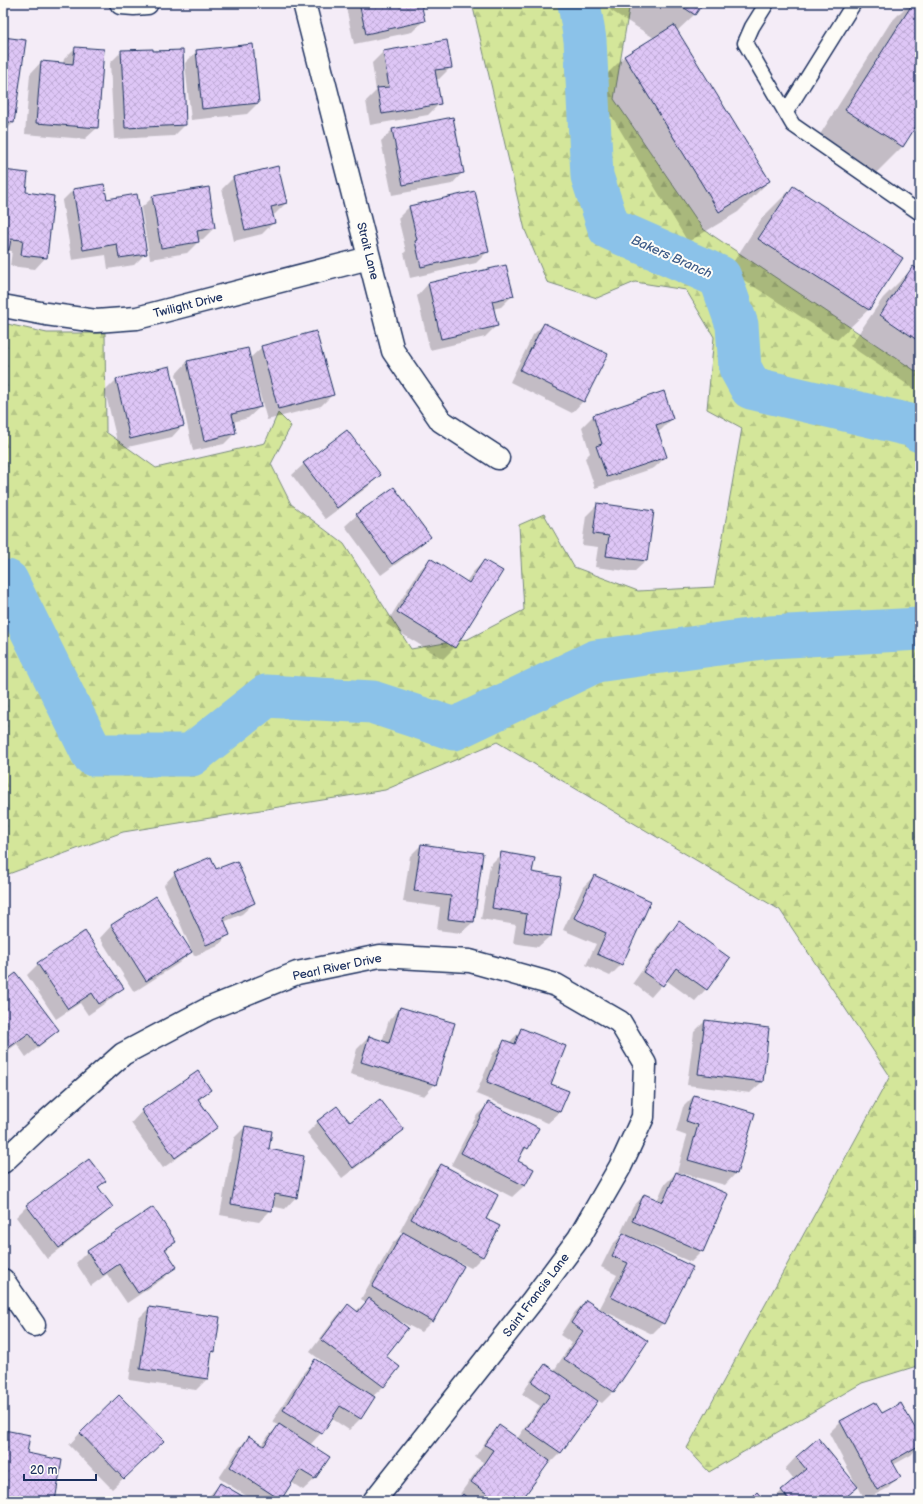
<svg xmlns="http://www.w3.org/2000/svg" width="923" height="1504" font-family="'Balsamiq Sans',sans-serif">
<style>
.forest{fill:url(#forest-firs);stroke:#788a7c}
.shadow{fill:#0003}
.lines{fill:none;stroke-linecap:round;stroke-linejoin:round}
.river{stroke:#8bc2e9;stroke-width:43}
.building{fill:url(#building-cross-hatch);stroke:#1b2f5e}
.lane-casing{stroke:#1b2f5e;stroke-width:17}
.street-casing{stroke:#1b2f5e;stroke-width:25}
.lane{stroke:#fdfcf7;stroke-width:14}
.street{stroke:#fdfcf7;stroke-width:22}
.labels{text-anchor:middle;stroke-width:4;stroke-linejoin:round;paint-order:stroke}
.street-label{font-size:12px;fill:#1b2f5e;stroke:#fdfcf7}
.water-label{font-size:13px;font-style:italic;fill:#3d5b88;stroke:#fdfcf7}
</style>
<defs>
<pattern id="forest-firs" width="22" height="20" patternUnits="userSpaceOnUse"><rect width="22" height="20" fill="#d4e69a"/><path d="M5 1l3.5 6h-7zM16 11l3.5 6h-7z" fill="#b5c687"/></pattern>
<pattern id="building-cross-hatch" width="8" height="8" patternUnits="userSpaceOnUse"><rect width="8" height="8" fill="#dec6f6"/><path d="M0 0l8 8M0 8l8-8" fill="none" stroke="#beaad5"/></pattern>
</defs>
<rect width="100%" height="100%" fill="#f4ecf7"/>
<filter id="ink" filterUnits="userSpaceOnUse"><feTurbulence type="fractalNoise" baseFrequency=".025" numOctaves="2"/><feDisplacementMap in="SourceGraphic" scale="8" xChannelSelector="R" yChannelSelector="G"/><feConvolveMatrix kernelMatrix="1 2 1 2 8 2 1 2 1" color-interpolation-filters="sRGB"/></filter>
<g filter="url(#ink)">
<path class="forest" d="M472 3H630L614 99 703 229 920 374V1365L862 1383 709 1472 687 1448 890 1076 780 910 497 742 385 790 123 832 3 876V323L47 333H105L106 432 156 468 265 443 278 413 291 426 271 464 291 504 344 544 411 649 468 639 524 610 519 525 544 514 574 567 638 591 714 587 742 428 707 409 714 337 686 290 635 282 597 298 547 282 525 230Z"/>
<path class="shadow" d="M345 3H420L424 20 412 32 354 44Z
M614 3H702L695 14 677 31 769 181 738 212 688 242 594 87 624 57 654 38 610 10Z
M910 3H920V119L903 146 872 177 816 141 890 23Z
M3 38 13 123 3 133Z
M446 41 451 67 439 79H436L440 103 428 115 370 125 366 101 376 91 372 63 383 52Z
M75 48 97 128 85 139 25 134 30 74 41 62 63 64 64 59Z
M122 51 152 52 185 125 174 136 114 139 110 63Z
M197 51 258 103 247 114 191 120 185 63Z
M393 129 463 172 452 184 392 195 381 141Z
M277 167 286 203 275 214 272 215 274 222 262 234 234 241 222 189 233 178Z
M3 171 25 193 46 257 35 269 10 266 12 251H7L3 255Z
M793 187 902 258 868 310 837 340 728 270 762 218Z
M73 190 106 200 146 253 134 265 108 269 106 255 72 260 62 201Z
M153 197 214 228 203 239 198 240V242L187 253 150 259 141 208Z
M410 206 487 252 476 263 410 278 404 253 406 251 398 218Z
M913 268 920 272V393L850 346 883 298Z
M428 284 513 295 501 307 493 309 496 326 485 337 430 350 417 296Z
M544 324 583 401 572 413 510 382 533 335Z
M262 347 333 394 321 406 267 420 253 370H252L260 407 248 418 233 422 235 433 224 444 193 451 176 374 187 362 247 349 249 359Z
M116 380 183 425 172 437 119 449 105 391Z
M593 416 672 419 661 430 657 432 666 457 654 468 595 488 585 458 590 453 582 427Z
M347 431 380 475 369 486 325 519 292 475 304 464Z
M394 488 429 537 418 548 381 575 345 526 357 515Z
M598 504 646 561 634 572 595 567 598 547 582 545 586 516Z
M430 559 466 582 473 572 484 561 502 572 454 648 443 659 386 624 419 571Z
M421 845 482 854 473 922 461 933 437 930 440 907 403 902 410 856Z
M502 853 531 873 550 936 538 947 513 943 516 925 481 919 490 865Z
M216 871 254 903 242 914 224 922 229 934 218 946 194 956 164 885 175 873Z
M594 876 650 901 621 965 610 976 586 965 596 944 563 930 583 887Z
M156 898 191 952 179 963 134 992 100 938 111 926Z
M679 923 706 989 695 1001 666 980 651 997 633 983 668 934Z
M38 964 122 988 111 999 88 1015 80 1003 56 1019 27 975Z
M3 985 58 1030 46 1041 26 1057 17 1044 3 1054Z
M400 1008 435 1084 424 1096 350 1074 357 1049 369 1037 382 1042 389 1020Z
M705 1021 768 1029 762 1082 750 1093 687 1085 694 1032Z
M522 1029 550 1084 560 1112 548 1123 476 1094 493 1053 504 1042 509 1043Z
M210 1090 198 1101 217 1127 205 1138 163 1168 131 1123 142 1111Z
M694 1096 736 1173 725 1185 677 1172 687 1136 676 1132 683 1107Z
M489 1103 527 1148 520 1155 517 1161 532 1169 524 1186 512 1197 451 1165 477 1115Z
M318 1122 350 1123 402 1130 391 1141 342 1178 307 1133Z
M245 1127 268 1150 296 1197 285 1209 271 1206V1210L259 1222 220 1215 234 1138Z
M441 1165 484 1219 498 1227 482 1257 471 1268 457 1261 432 1321 421 1332 396 1319 384 1356 398 1367 383 1387 373 1396 360 1419 349 1430 331 1418 321 1433 310 1445 315 1479 303 1490 291 1482 278 1501H254L219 1478 238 1449 249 1437 262 1446 268 1436 279 1426 272 1422 304 1372 315 1360 338 1375 339 1374 310 1352 337 1316 348 1305 356 1311 366 1302 361 1299 392 1244 403 1233 400 1231 429 1177Z
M676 1173 702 1251 691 1262 641 1241 640 1242 663 1323 652 1334 600 1309V1310L647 1342 613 1392 602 1403 597 1400 561 1452 549 1464 547 1462 520 1501H457L463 1496 460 1494 483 1462 475 1457 488 1438 499 1427 517 1439 540 1406 522 1394 533 1377 545 1366 553 1372 572 1343 560 1335 575 1312 586 1301 599 1310 617 1275 601 1267 612 1245 624 1233 621 1232 633 1207 644 1195 657 1201 664 1185Z
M105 1181 98 1188 112 1207 100 1218 47 1259 16 1217 27 1206Z
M152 1208 175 1241 165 1252 175 1267 164 1278 127 1303 107 1274 91 1286 76 1263 87 1252Z
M149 1308 214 1351 211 1355 207 1379 196 1390 129 1380 138 1319Z
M875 1403 881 1415 920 1439V1445L911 1455 893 1465 899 1477 888 1488 865 1500 858 1486 843 1501H771L794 1480 785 1469 796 1457 857 1486 829 1433 840 1422Z
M4 1431 29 1436 25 1454 54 1501H3Z
M80 1433 151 1452 112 1489 69 1445Z
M220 1484 249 1501H206L209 1496Z"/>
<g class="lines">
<path class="river" d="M579 3 585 40 592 176 609 228 720 277 737 325 740 368 751 388 914 426 920 431
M3 581H7L93 755H191L266 696 372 702 454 729 596 661 770 637 920 629"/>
</g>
<path class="building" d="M359 3H421L425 21 366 34Z
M677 3H703L695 15Z
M913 3H920V120L903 147 845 110Z
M674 25 770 181 719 212 624 56Z
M3 37 26 40 14 123 3 121Z
M447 40 452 68 435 70 441 104 382 114 377 88 389 87 383 51Z
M253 44 259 103 202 109 196 50Z
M75 47 104 49 98 128 36 123 41 61 73 64Z
M153 49V51L183 50 186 125 125 128 121 50Z
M453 117 464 173 403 185 392 129Z
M278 166 287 203 271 207 275 223 245 230 233 177Z
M3 170 28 173 26 192 54 196 47 258 21 255 23 240 11 239 9 250 3 249Z
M104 184 107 199 137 194 147 254 119 258 117 244 83 250 73 189Z
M793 186 903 258 869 310 758 239Z
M209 187 215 228 197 231 199 242 161 248 152 196Z
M475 191 489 252 421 267 415 241 417 240 409 206Z
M506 265 514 296 492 301 498 326 441 339 428 283Z
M913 266 920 271V342L880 315Z
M544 323 608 354 584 402 520 370Z
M316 331 334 395 278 409 261 346Z
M248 348 261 407 232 414 236 433 204 441 187 361Z
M170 366 184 426 130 439 116 379Z
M664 391 673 419 656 425 667 457 607 477 596 446 602 444 593 415Z
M347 430 381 475 337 508 303 463Z
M394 487 431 537 392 564 356 514Z
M597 503 654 511 647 561 606 556 609 536 593 534Z
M430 558 469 583 484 560 503 571 455 648 397 612Z
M421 844 483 853 474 922 448 919 451 896 414 891Z
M501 852 535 858 532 872 561 877 551 936 524 932 527 914 492 908Z
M211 857 216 869 237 861 255 903 223 917 230 935 206 945 174 872Z
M594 875 651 901 622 965 597 954 606 933 574 918Z
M156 896 192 952 146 981 111 925Z
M679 921 730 958 707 990 676 968 663 986 643 972Z
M85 931 124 988 99 1004 92 993 68 1009 37 963Z
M16 973 59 1030 38 1046 29 1033 3 1052V983Z
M400 1007 455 1023 436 1085 361 1062 369 1036 389 1043Z
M705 1020 769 1028 763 1082 698 1074Z
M521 1028 566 1046 551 1084 569 1091 560 1112 487 1082 504 1040 515 1044Z
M198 1071 211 1090 198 1099 218 1127 175 1158 141 1110Z
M694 1095 755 1113 737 1174 688 1160 698 1125 686 1121Z
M380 1099 404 1130 353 1168 317 1121 337 1106 350 1122Z
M488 1102 539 1128 528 1149 525 1147 518 1161 534 1169 525 1186 461 1153Z
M245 1126 272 1131 269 1149 304 1156 297 1198 275 1194 272 1211 231 1204Z
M89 1159 106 1181 98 1187 113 1207 59 1248 26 1205Z
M441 1164 498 1195 486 1219 500 1226 483 1257 411 1219Z
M676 1172 728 1194 703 1252 632 1221 644 1194 663 1202Z
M153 1207 176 1242 165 1249 177 1267 138 1293 119 1264 103 1275 87 1251Z
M403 1232 464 1266 433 1322 372 1287Z
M623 1233 693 1267 664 1324 611 1297 628 1263 612 1256Z
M369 1298 408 1328 386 1356 400 1367 384 1387 321 1340 348 1304 358 1312Z
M586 1300 648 1341 614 1392 564 1359 583 1331 571 1323Z
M149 1307 220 1317 215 1352 212 1351 208 1379 140 1369Z
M315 1359 375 1397 361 1419 340 1406 322 1434 283 1410Z
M545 1364 598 1401 561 1453 526 1429 550 1395 532 1382Z
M119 1395 164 1441 124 1479 80 1433Z
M875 1402 882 1413 901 1403 920 1437V1445L892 1461 901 1477 877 1490 840 1421Z
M279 1424 330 1457 315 1479 300 1470 281 1500 230 1467 249 1436 264 1446Z
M499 1425 550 1461 521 1501H497L471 1482 493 1450 485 1445Z
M4 1430 30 1435 27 1453 62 1460 55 1501H3Z
M818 1438 858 1487 841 1501H790L781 1490 806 1469 796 1457Z
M220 1483 251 1501H209Z
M757 1492 765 1501H748Z
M463 1494 471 1501H457Z"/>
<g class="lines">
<defs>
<path id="lane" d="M767 3 752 27 745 43 793 125 920 213
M786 112 854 3"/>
<path id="street" d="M121 3 134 4 147 3
M304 3 393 351 441 421 498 458
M3 306 46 314 96 321 137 318 369 258
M3 1162 39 1128 123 1054 208 1009 297 973 380 956 470 961 556 985 620 1022 645 1064 643 1117 620 1167 579 1238 532 1301 374 1501
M3 1280 34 1325"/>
</defs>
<use href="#lane" class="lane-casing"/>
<use href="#street" class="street-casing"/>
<use href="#lane" class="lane"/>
<use href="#street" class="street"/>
</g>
</g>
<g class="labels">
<g class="street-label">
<text transform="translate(368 251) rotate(76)" y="4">Strait Lane</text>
<text transform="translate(188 305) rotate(-14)" y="4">Twilight Drive</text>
<text transform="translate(337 967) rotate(-12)" y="4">Pearl River Drive</text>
<text transform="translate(536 1295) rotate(-53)" y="4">Saint Francis Lane</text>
</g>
<g class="water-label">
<text transform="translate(672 256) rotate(24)" y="5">Bakers Branch</text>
</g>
</g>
<rect width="923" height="1504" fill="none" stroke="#fdfcf7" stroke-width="16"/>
<rect x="8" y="8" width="907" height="1488" fill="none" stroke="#1b2f5e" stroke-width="1.5" filter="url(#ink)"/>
<path d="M24 1474v6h72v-6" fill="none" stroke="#1b2f5e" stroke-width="2"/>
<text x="30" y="1474" font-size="12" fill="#1b2f5e" stroke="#fdfcf7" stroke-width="3" paint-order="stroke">20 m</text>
</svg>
